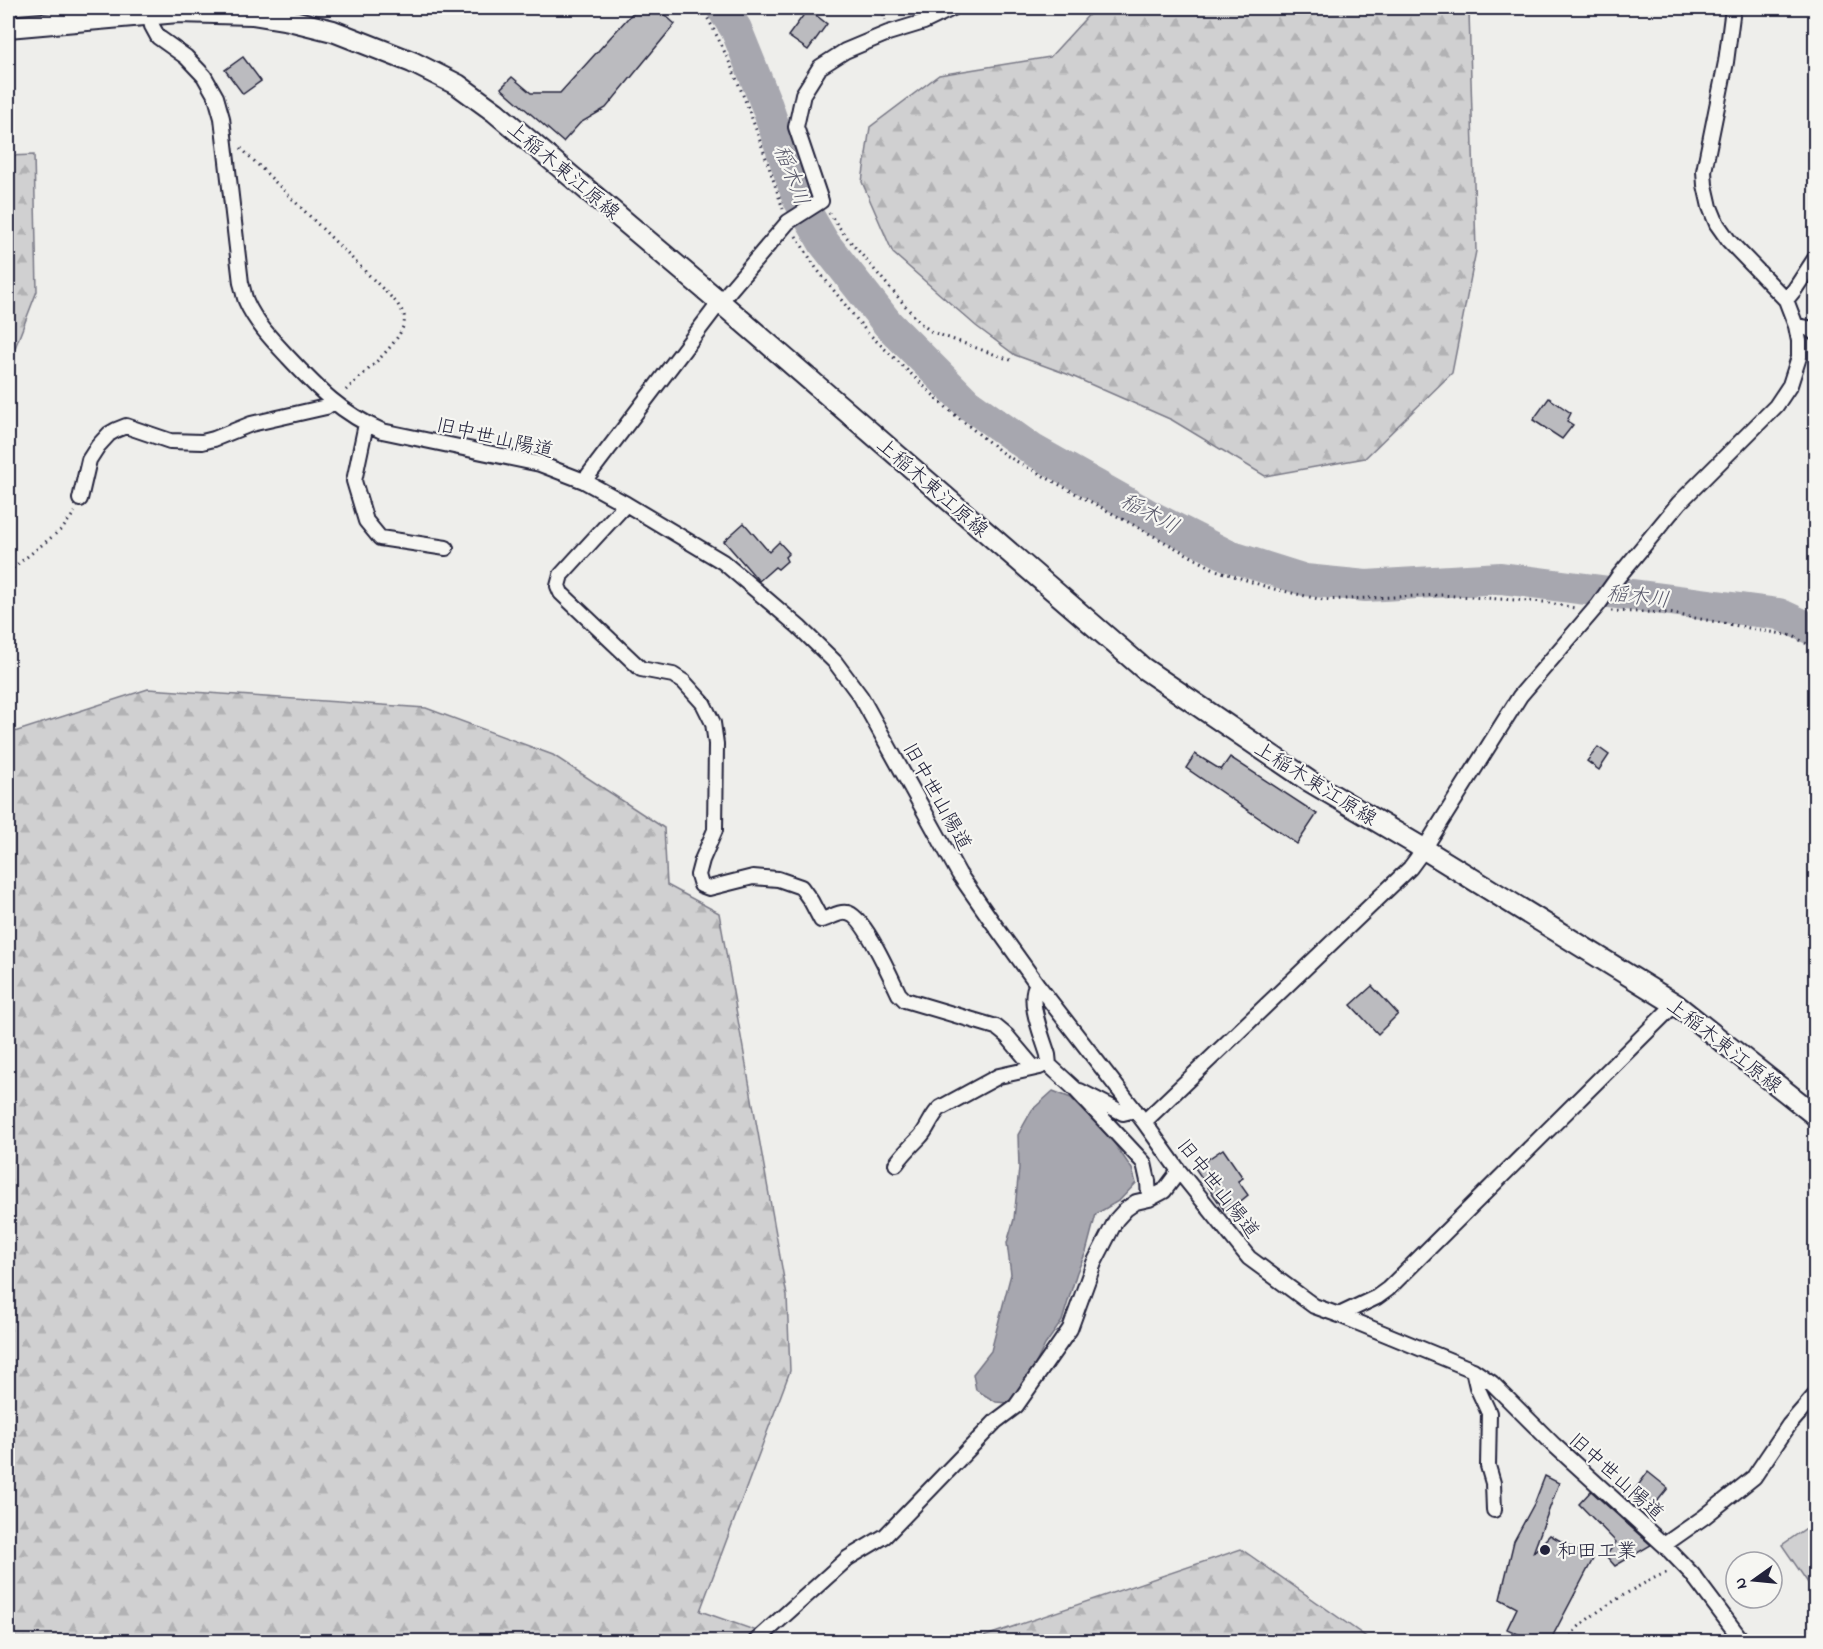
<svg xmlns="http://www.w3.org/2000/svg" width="1823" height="1649" font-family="'Indie Flower','Klee One',sans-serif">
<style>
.forest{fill:url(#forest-firs);stroke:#797986;stroke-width:1.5}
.pitch{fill:#d0d0d1;stroke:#797986;stroke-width:1.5}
.water{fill:#a7a7af;stroke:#727281;stroke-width:1.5}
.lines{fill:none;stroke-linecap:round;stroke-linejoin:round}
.river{stroke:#a7a7af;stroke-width:32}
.building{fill:#bbbbbf;stroke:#22223b;stroke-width:1.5}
.street-casing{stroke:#22223b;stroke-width:18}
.secondary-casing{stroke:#22223b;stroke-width:24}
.path{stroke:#22223b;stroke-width:3;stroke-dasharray:1.5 4.5;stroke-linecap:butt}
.street{stroke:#f6f6f2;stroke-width:14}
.secondary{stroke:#f6f6f2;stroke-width:20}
.poi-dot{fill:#22223b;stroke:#f6f6f2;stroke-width:2}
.labels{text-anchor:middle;stroke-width:4.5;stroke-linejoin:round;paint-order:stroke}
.street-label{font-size:20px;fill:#22223b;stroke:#f6f6f2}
.poi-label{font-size:20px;fill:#22223b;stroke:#f6f6f2;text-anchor:start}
.water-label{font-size:21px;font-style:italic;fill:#575769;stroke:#f6f6f2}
</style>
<defs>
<pattern id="forest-firs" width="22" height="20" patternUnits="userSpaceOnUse" patternTransform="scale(1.5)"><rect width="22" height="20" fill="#d0d0d1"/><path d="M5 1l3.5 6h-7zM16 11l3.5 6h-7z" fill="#b2b2b4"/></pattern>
</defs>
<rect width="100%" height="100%" fill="#eeeeeb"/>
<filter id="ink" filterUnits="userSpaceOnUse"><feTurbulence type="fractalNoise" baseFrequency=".0167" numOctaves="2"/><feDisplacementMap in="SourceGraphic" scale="12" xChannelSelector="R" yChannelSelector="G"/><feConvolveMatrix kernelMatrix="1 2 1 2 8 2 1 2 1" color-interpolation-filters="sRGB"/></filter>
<g filter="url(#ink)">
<path class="forest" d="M1095 8H1467L1469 12 1476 251 1452 373 1365 458 1265 476 1172 420 1067 374 1015 355 976 326 893 253 862 182 870 127 939 75 1050 57Z
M34 155 37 291 8 366V156Z
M148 689 426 708 553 755 664 828 667 885 719 913 787 1296 790 1371 700 1611 785 1641H8V734Z
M1241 1549 1372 1641H971Z"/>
<path class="pitch" d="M1815 1522V1593L1782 1545Z"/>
<path class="water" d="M1053 1091 1071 1098 1112 1140 1132 1169 1136 1183 1120 1200 1096 1214 1086 1252 1077 1272 1062 1321 1045 1345 1028 1379 1008 1403 996 1402 976 1390 973 1374 991 1351 1011 1274 1007 1243 1014 1219 1019 1168 1018 1135 1032 1110Z"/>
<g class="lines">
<path class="river" d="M722 8 736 29 767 106 798 198 824 243 888 324 967 403 1033 450 1152 517 1229 556 1305 580 1366 586 1501 578 1779 614 1816 631"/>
</g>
<path class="building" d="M637 8H657L675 24 606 108 580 123 563 142 501 88 512 77 531 93H560Z
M808 9 827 24 808 50 788 36Z
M243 57 261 81 243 94 225 70Z
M1549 398 1571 413 1567 421 1573 425 1562 439 1533 420Z
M744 523 769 552 779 542 789 553 785 557 787 561 778 569 775 567 759 581 724 541Z
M1598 747 1609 755 1599 770 1587 761Z
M1195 754 1221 770 1230 757 1317 814 1297 844 1186 768Z
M1372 986 1398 1014 1378 1034 1351 1005Z
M1223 1149 1243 1178 1238 1181 1248 1195 1226 1213 1195 1168Z
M1648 1472 1668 1488 1652 1508 1633 1492Z
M1545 1476 1559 1483 1533 1553 1550 1535 1593 1559 1550 1641H1533L1507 1629 1517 1608 1500 1599 1514 1541 1535 1502Z
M1591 1491 1643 1538 1651 1545 1615 1566 1606 1556 1616 1542 1579 1504Z"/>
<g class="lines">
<defs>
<path id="street" d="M149 13 152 26 158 37 186 57 204 76 216 97 222 118 241 283C243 289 244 296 246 301 255 322 273 341 288 357 318 389 341 413 382 431L540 464 584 481 626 504 723 562 799 627 835 662 861 697 959 874 991 920 1037 984 1144 1122 1179 1171 1249 1258 1314 1306 1339 1315 1473 1370 1492 1383 1554 1445 1664 1545 1692 1574 1743 1642
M1786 300 1795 289 1816 257
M1796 326 1808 328 1816 334
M366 424 354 481 366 521 380 538 446 548
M584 481 720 302 788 222 821 201 796 127 803 94 820 67 845 51 888 33 924 22 953 8
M80 499 89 460 98 446 109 434 116 430 126 426 170 441 202 442 214 439 251 424 326 407 333 402
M626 504 561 575 558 586 561 593 641 669 673 675 684 682 703 703 713 723 716 744 715 830 702 860 698 875 701 885 709 888 753 877 778 879 801 887 811 901 821 920C829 919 839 911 847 913 864 915 891 978 899 994L905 1000 996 1027 1007 1036 1034 1068
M1037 984C1026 999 1043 1038 1048 1055L1049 1065 1075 1089 1144 1163 1148 1181 1149 1199
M1080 1091 1123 1113 1135 1110
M1144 1122 1410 868 1424 849 1520 696 1598 605 1618 577 1679 503 1776 406 1790 385 1799 357V341L1796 326 1786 300 1729 241 1717 224 1710 207 1705 185 1704 171 1726 62 1733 8
M896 1164C903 1154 911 1146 920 1137 928 1129 931 1116 940 1108L999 1076 1040 1067
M1339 1315 1377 1297 1388 1289 1675 1004
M1473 1370 1477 1387 1489 1413 1488 1466 1493 1483 1494 1510
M1664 1545 1704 1517 1754 1477 1789 1425 1816 1394
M755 1642 848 1558 885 1536 996 1421 1016 1406 1070 1329 1094 1263 1116 1220 1126 1209 1136 1202 1149 1199 1164 1191 1179 1171"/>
<path id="secondary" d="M8 27 178 12 252 14 289 20 333 31 412 62 458 85 495 112 720 302 1143 668 1309 781 1424 849 1675 1004 1816 1116"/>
</defs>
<use href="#street" class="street-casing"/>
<use href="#secondary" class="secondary-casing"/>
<path class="path" d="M702 8C738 71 760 140 783 209
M882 8 885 20
M241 148 397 303C399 307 403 311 404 315 410 337 360 376 345 391
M829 213 844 234 920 323 932 332 1013 361
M796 236 816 268 866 331 950 411 1005 455 1216 570 1270 588 1323 600 1441 595 1544 602 1575 608
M8 572 63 528 75 512
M1611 611 1668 613 1793 636 1816 649
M1569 1642C1571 1639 1571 1635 1573 1633 1583 1618 1652 1576 1669 1572"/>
<use href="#street" class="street"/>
<use href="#secondary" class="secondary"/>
</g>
</g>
<circle class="poi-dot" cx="1545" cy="1550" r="6"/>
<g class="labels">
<g class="street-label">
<text transform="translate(564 170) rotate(40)" y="7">上稲木東江原線</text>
<text transform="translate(495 437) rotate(13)" y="7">旧中世山陽道</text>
<text transform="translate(933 487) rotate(41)" y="7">上稲木東江原線</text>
<text transform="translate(1316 783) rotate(32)" y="7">上稲木東江原線</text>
<text transform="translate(938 796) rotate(61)" y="7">旧中世山陽道</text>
<text transform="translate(1725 1045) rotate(38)" y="7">上稲木東江原線</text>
<text transform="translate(1219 1188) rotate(52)" y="7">旧中世山陽道</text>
<text transform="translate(1617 1476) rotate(42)" y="7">旧中世山陽道</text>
</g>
<g class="poi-label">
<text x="1557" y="1557">和田工業</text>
</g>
<g class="water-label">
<text transform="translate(792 175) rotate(69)" y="7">稲木川</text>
<text transform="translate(1150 513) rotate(28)" y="7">稲木川</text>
<text transform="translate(1638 596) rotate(7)" y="7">稲木川</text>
</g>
</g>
<rect width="1823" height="1649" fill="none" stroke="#f6f6f2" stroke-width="30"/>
<rect x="15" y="15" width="1793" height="1619" fill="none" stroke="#22223b" stroke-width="2" filter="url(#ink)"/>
<g transform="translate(1754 1580) rotate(255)"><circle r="28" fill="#f6f6f2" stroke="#a1a1a9" stroke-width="1.5"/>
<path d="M0-4.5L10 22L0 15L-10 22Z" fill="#22223b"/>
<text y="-9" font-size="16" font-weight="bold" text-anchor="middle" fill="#22223b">N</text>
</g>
</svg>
